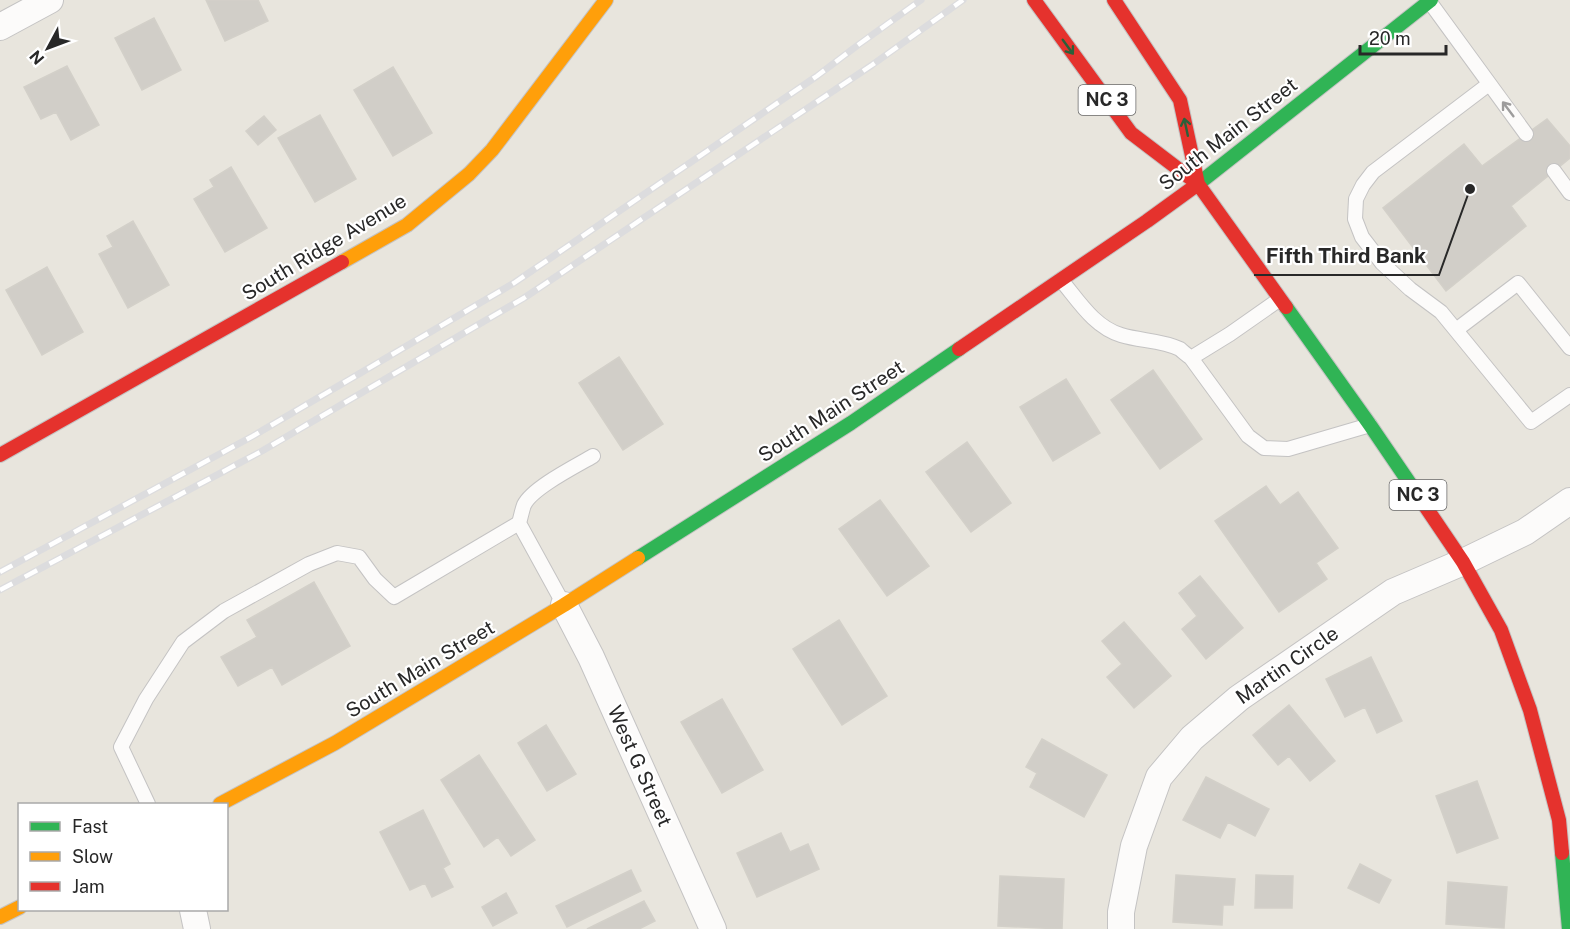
<svg xmlns="http://www.w3.org/2000/svg" width="1570" height="929" font-family="'Public Sans',sans-serif">
<style>
.building{fill:#d1cec8;stroke:#d3d0c9;stroke-width:1.5}
.lines{fill:none;stroke-linecap:round;stroke-linejoin:round}
.lane-casing{stroke:#c4c3c3;stroke-width:16}
.street-casing{stroke:#c4c3c3;stroke-width:28}
.fast-casing{stroke:#c4c3c3;stroke-width:16}
.slow-casing{stroke:#c4c3c3;stroke-width:16}
.jam-casing{stroke:#c4c3c3;stroke-width:16}
.lane{stroke:#fcfbfa;stroke-width:14}
.street{stroke:#fcfbfa;stroke-width:26}
.fast{stroke:#30b455;stroke-width:14}
.slow{stroke:#ff9f0a;stroke-width:14}
.jam{stroke:#e5322d;stroke-width:14}
.rail-casing{stroke:#dcdcde;stroke-width:7}
.rail{stroke:#fff;stroke-width:4.5;stroke-dasharray:14;stroke-linecap:butt}
.oneway{stroke:#2b603a}
.oneway2{stroke:#9d9c9c}
.labels{text-anchor:middle;stroke-width:4.5;stroke-linejoin:round;paint-order:stroke}
.shield{fill:#fff;stroke:#686868;stroke-width:1.5}
.shield-label{font-size:18px;font-weight:bold;fill:#282828}
.street-label{font-size:20px;fill:#282828;stroke:#fff}
.leader{fill:none;stroke:#282828;stroke-width:2}
.callout-dot{fill:#282828;stroke:#fff;stroke-width:2}
.callout-label{font-size:21px;text-anchor:middle;font-weight:bold;fill:#282828;stroke:#fff;stroke-width:4.5;stroke-linejoin:round;paint-order:stroke}
</style>
<rect width="100%" height="100%" fill="#e8e5dd"/>
<path class="building" d="M206 0H258L268 21 225 41Z
M154 18 181 70 142 90 115 38Z
M67 66 99 125 71 140 56 112 41 119 24 87Z
M393 67 432 133 393 156 354 90Z
M320 115 356 179 315 202 278 138Z
M264 116 276 130 258 145 246 131Z
M1547 119 1570 146V158L1511 206 1526 226 1446 291 1383 208 1464 144 1482 166Z
M231 167 267 228 225 252 194 199 214 187 210 180Z
M133 221 169 285 128 308 99 254 113 247 107 236Z
M47 267 83 332 42 355 6 290Z
M619 357 663 424 623 450 579 383Z
M1153 370 1202 439 1160 469 1111 400Z
M1066 379 1100 433 1053 461 1020 407Z
M967 442 1011 503 971 532 926 472Z
M1266 486 1280 505 1298 492 1338 548 1316 563 1327 579 1279 612 1215 521Z
M880 500 929 566 887 596 839 529Z
M1200 576 1243 628 1206 659 1182 629 1197 616 1179 593Z
M314 582 350 646 282 685 272 667 238 686 221 657 257 637 247 620Z
M839 620 887 696 842 725 793 649Z
M1124 622 1171 676 1134 708 1107 677 1122 664 1102 641Z
M1371 657 1402 721 1377 733 1365 707 1345 717 1326 679Z
M722 699 763 770 722 793 681 722Z
M1289 705 1335 761 1310 781 1289 756 1278 765 1253 735Z
M546 725 576 774 547 791 518 743Z
M1042 739 1107 775 1084 817 1030 787 1037 773 1026 767Z
M479 755 535 840 511 856 498 837 484 847 441 780Z
M1206 777 1269 809 1255 836 1228 822 1220 838 1183 820Z
M1477 781 1498 838 1457 853 1436 796Z
M423 810 450 864 443 868 453 887 432 897 425 883 410 890 380 832Z
M781 833 790 852 808 844 819 869 757 897 737 853Z
M1360 864 1391 880 1379 903 1348 888Z
M631 870 641 891 567 927 556 906Z
M1176 875 1235 879 1233 905H1223L1222 925 1173 922Z
M1256 875 1293 876 1292 908H1255Z
M1000 876 1064 879 1062 929 998 926Z
M1448 882 1507 887 1504 928 1446 924Z
M506 893 517 913 493 926 482 907Z
M644 901 655 921 639 929H587Z"/>
<g class="lines">
<defs>
<path id="lane" d="M1429 1 1526 134
M1489 84 1373 172 1363 185 1356 199 1355 219 1362 237 1382 263 1410 289 1441 312 1531 422 1570 395
M1554 171 1570 193
M1061 280C1078 300 1094 327 1121 335 1140 341 1162 340 1180 349 1183 352 1187 355 1191 358L1248 436 1264 448 1288 449 1370 425
M1456 330 1518 283 1570 348
M1191 358 1230 334 1280 299
M519 523 564 605
M148 804 121 747 146 699 183 642 224 611 309 564 337 553 359 557 375 579 394 597 519 523C521 517 522 510 524 505 532 488 576 466 593 456"/>
<path id="street" d="M0 27 50 0
M564 605 591 657 713 929
M193 910 197 929
M1121 929V912L1134 846 1159 777 1192 738 1239 698 1393 592 1463 562 1525 532 1570 501"/>
<path id="fast" d="M1198 184 1431 0
M1286 307 1370 425 1417 494
M638 558 851 423 959 349
M1562 853 1569 929"/>
<path id="slow" d="M342 262 407 225 469 174 492 150 606 0
M220 804 335 743 564 605 638 558
M0 917 20 907"/>
<path id="jam" d="M1034 0 1131 133 1198 184 1286 307
M1114 0 1180 100 1198 184
M959 349 1147 221 1198 184
M0 455 342 262
M1417 494 1463 562 1501 630 1530 710 1559 820 1562 853"/>
</defs>
<use href="#lane" class="lane-casing"/>
<use href="#street" class="street-casing"/>
<use href="#fast" class="fast-casing"/>
<use href="#slow" class="slow-casing"/>
<use href="#jam" class="jam-casing"/>
<use href="#lane" class="lane"/>
<use href="#street" class="street"/>
<use href="#fast" class="fast"/>
<use href="#slow" class="slow"/>
<use href="#jam" class="jam"/>
<defs>
<path id="rail" d="M0 572 253 436 514 283 817 76 858 45 921 0
M0 590 262 451 524 298 872 65 963 0"/>
</defs>
<use href="#rail" class="rail-casing"/>
<use href="#rail" class="rail"/>
</g>
<defs><path id="oneway-shaft" d="M-6 0H5M1.5-3L5.5 0L1.5 3" fill="none" stroke-width="1.6" stroke-linecap="round" stroke-linejoin="round" transform="scale(1.5)"/></defs>
<g class="oneway">
<use href="#oneway-shaft" transform="translate(1068 47) rotate(54)"/>
<use href="#oneway-shaft" transform="translate(1186 127) rotate(-102)"/>
</g>
<use class="oneway2" href="#oneway-shaft" transform="translate(1508 109) rotate(-127)"/>
<g class="labels">
<g class="shield">
<rect x="1078.5" y="85" width="57" height="30" rx="4.5"/>
<rect x="1389.5" y="480" width="57" height="30" rx="4.5"/>
</g>
<g class="shield-label">
<text x="1107" y="106">NC 3</text>
<text x="1418" y="501">NC 3</text>
</g>
<g class="street-label">
<text transform="translate(1228 134) rotate(-38)" y="7">South Main Street</text>
<text transform="translate(324 247) rotate(-31)" y="7">South Ridge Avenue</text>
<text transform="translate(831 411) rotate(-33)" y="7">South Main Street</text>
<text transform="translate(1287 665) rotate(-35)" y="7">Martin Circle</text>
<text transform="translate(420 669) rotate(-31)" y="7">South Main Street</text>
<text transform="translate(640 766) rotate(66)" y="7">West G Street</text>
</g>
</g>
<path class="leader" d="M1470 189L1439 275H1254"/>
<circle class="callout-dot" cx="1470" cy="189" r="6"/>
<g class="callout-label">
<text x="1346" y="263">Fifth Third Bank</text>
</g>
<rect x="18" y="803" width="210" height="108" fill="#ffffff" stroke="#a9a9a9" stroke-width="1.5"/>
<rect x="30" y="822" width="30" height="9" fill="#30b455" stroke="#a9a9a9" stroke-width="1.5"/>
<text x="72" y="833" font-size="18" fill="#282828">Fast</text>
<rect x="30" y="852" width="30" height="9" fill="#ff9f0a" stroke="#a9a9a9" stroke-width="1.5"/>
<text x="72" y="863" font-size="18" fill="#282828">Slow</text>
<rect x="30" y="882" width="30" height="9" fill="#e5322d" stroke="#a9a9a9" stroke-width="1.5"/>
<text x="72" y="893" font-size="18" fill="#282828">Jam</text>
<g transform="translate(48 48) rotate(229)" stroke="#ffffff" stroke-width="4.5" paint-order="stroke">
<path d="M0-4.5L10 22L0 15L-10 22Z" fill="#282828"/>
<text y="-9" font-size="16" font-weight="bold" text-anchor="middle" fill="#282828">N</text>
</g>
<path d="M1360 45v9h86v-9" fill="none" stroke="#282828" stroke-width="3"/>
<text x="1369" y="45" font-size="18" fill="#282828" stroke="#ffffff" stroke-width="4.5" paint-order="stroke">20 m</text>
</svg>
